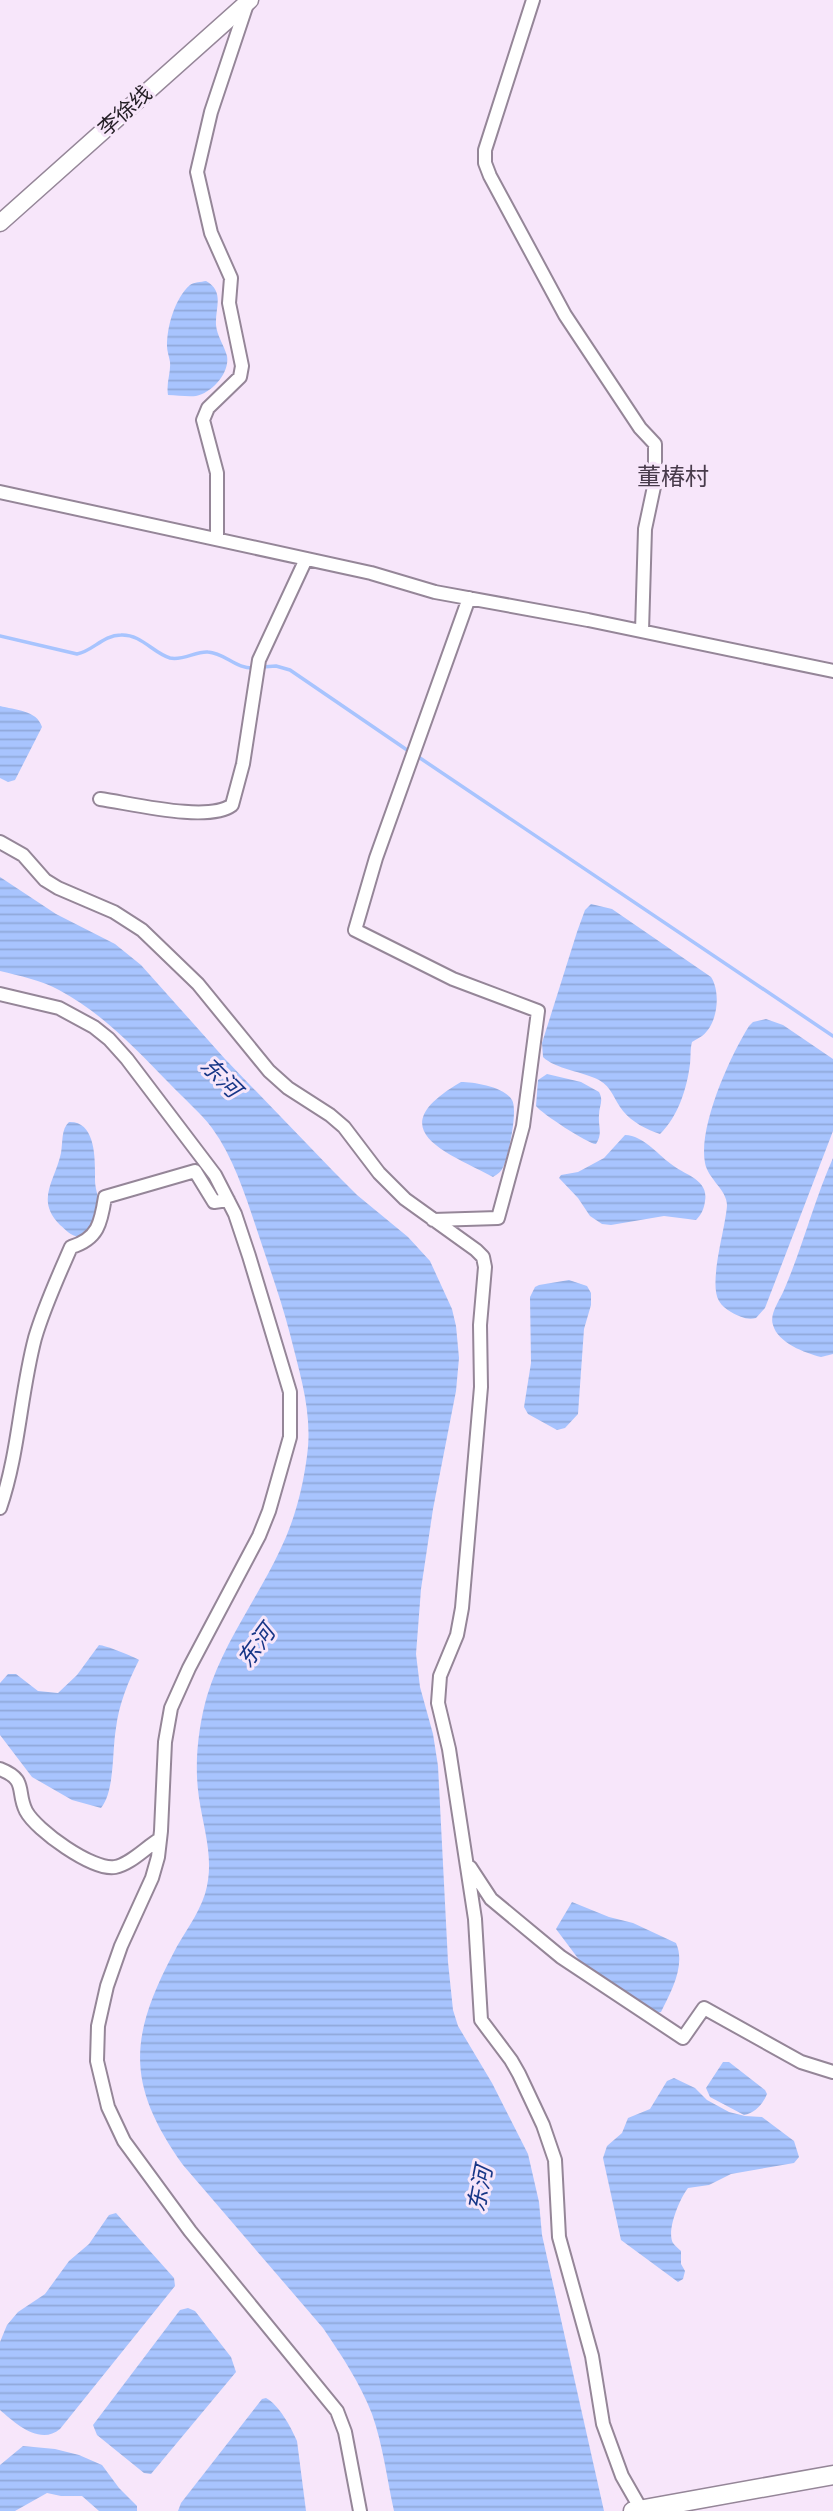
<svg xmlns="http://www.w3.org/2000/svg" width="833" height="2511" font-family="Signika,'Noto Sans SC',sans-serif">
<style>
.water{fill:url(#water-rules)}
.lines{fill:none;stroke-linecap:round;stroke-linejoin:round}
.stream{stroke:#a8c4fe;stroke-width:3.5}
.minor-casing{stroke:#958698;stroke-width:16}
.major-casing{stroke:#958698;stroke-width:19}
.highway-casing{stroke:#958698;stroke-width:21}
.minor{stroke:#fff;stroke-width:12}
.major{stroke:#fff;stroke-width:16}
.highway{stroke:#fff;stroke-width:18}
.labels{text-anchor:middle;stroke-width:6;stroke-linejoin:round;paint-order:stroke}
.street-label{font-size:21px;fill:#262027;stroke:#f7e6fa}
.water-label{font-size:23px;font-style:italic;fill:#183787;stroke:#f7e6fa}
.quarter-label{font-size:24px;fill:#483b4b;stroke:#f7e6fa}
</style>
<defs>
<pattern id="water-rules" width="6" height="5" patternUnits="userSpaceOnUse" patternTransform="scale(1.75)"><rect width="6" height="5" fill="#a8c4fe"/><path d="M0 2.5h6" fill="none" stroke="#90a8da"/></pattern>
</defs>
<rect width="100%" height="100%" fill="#f7e6fa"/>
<path class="water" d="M206 281C225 292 215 307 216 325 217 336 224 345 227 356 230 373 212 393 196 396 187 397 177 395 168 395 166 383 171 373 170 362 169 356 167 351 167 346 167 326 175 298 190 285 194 282 201 282 206 281Z
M0 706C15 710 37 710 42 727L15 780 8 782 0 778Z
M0 877 56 914 115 944 141 965 225 1059 334 1172 357 1195 408 1237 430 1261 452 1309 456 1326 459 1358 456 1391 433 1509 421 1589 416 1654 420 1687 433 1734 438 1766 448 1962 453 2010 458 2026 492 2083 528 2154 539 2202 542 2235 604 2511H394C387 2479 383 2445 372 2414 360 2383 342 2356 323 2328L183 2165C127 2086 128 2039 173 1954 183 1934 198 1916 205 1894 215 1861 204 1831 199 1798 194 1765 198 1728 207 1696 223 1643 258 1598 281 1548 295 1519 303 1487 307 1456 313 1413 300 1375 290 1334 282 1303 271 1272 261 1242 248 1204 236 1161 212 1128 200 1112 183 1098 169 1083 136 1049 101 1012 59 990 41 980 20 976 0 971Z
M591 904 612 909 711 977C721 992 718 1024 702 1036 699 1038 695 1040 692 1042 690 1049 691 1056 690 1064 687 1088 678 1117 660 1134 647 1130 632 1122 623 1111 614 1100 612 1087 599 1080 584 1072 555 1069 543 1057L542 1043 577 932 585 910Z
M766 1019 783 1025 833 1059V1131L765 1308 756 1318C747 1320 740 1317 731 1312 726 1309 722 1306 719 1301 708 1283 726 1227 727 1205 727 1190 708 1179 705 1163 698 1127 730 1056 749 1026L753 1022Z
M547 1074 581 1082 599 1092C604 1101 599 1106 599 1115 598 1127 603 1133 596 1144 588 1144 541 1113 536 1106L538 1080Z
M461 1082C474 1082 505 1087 512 1100 518 1110 509 1153 504 1165 502 1171 498 1174 493 1177 443 1151 380 1129 461 1082Z
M69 1122C97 1121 95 1162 95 1180 95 1188 98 1195 99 1202 101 1215 91 1234 78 1237 70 1235 66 1230 60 1225 35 1200 55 1181 61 1153 63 1142 61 1129 69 1122Z
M625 1135C644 1136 656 1153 671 1164 684 1175 709 1179 705 1201 704 1209 701 1215 696 1220L664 1216 611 1225 602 1224 590 1216 578 1198 559 1178 561 1175 578 1172 604 1158Z
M833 1158V1354L821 1357C805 1353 778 1343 773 1325 769 1314 780 1300 784 1290 803 1246 814 1201 833 1158Z
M569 1280 587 1286 591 1293V1305L584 1329 578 1414 565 1428 557 1430 528 1414 524 1407 531 1363 530 1297 535 1287 539 1285Z
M99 1645C105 1645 135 1657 139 1660 128 1682 119 1704 116 1728 112 1750 115 1791 101 1808L72 1800 32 1777 0 1735V1683L8 1674H16L38 1691 58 1693 77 1675Z
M572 1902 609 1917 633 1923 676 1943C686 1965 671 1992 661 2012L653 2013 583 1965 556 1929Z
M723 2062H729L765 2090 767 2094C763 2104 755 2113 744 2115L710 2097 706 2088Z
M674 2078 695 2088 707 2100 729 2112 745 2116 762 2117 794 2141 799 2157 794 2163 731 2174 709 2185 688 2188C680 2198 666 2231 673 2243 675 2246 678 2248 681 2251V2264L685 2271 683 2279 678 2282 621 2240 603 2158 607 2146 622 2133 628 2118 650 2109 667 2081Z
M116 2213 174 2278 175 2286 60 2429C40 2446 15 2423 0 2410V2342L7 2325 18 2312 45 2294 69 2261 89 2244 109 2215Z
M188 2308 195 2311 231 2357 236 2372 151 2474 144 2473 97 2435 93 2425 180 2310Z
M266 2398C279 2405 291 2427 297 2441L306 2511H178L181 2503 262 2399Z
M23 2446 55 2449 79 2455 102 2465 119 2488 137 2506V2511H99L82 2496H61L47 2493 15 2511H0V2465Z"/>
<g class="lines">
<path class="stream" d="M0 636 77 654C93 651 103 635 121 635 141 634 153 653 170 658 183 661 196 651 208 652 225 653 236 669 254 668
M262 667 276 666 290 670 410 752
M417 756 833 1036"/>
<defs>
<path id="minor" d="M533 0 485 150V163L490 176 565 315 640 428 655 444V482L645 529 642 631
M0 492 371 573 435 592 588 620 833 671
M217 539V473L203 420 208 408 240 377 242 366 229 303 231 278 211 233 197 172 211 112 247 4
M100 799C130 803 208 823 232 805L243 764 259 660 306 559
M0 842 23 855 45 880 58 888 114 912 142 930 198 984 269 1071 288 1088 330 1115 344 1127 379 1173 405 1199 476 1250 483 1257 485 1267 480 1325 481 1387 462 1608 457 1635 440 1676 438 1703 449 1749 475 1919 481 2020 511 2060 519 2074 543 2125 555 2160 559 2237 592 2356 603 2424 622 2476 642 2511
M0 994 59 1008 94 1027 109 1039 127 1059 215 1175 235 1214 249 1256 290 1392V1437L269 1511 259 1536 189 1668 171 1708 165 1742 161 1831 158 1857 152 1878 121 1946 107 1986 98 2026 97 2061 108 2107 124 2141 190 2231 337 2411 345 2432 360 2511
M433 1220 498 1218 523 1126 538 1011 453 979 355 930 376 858 469 598
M0 1508C19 1453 20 1395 35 1338 44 1307 58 1277 71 1247 98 1239 101 1223 105 1197L195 1171 214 1202 228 1200
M0 1769C28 1780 16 1791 26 1811 36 1830 93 1871 115 1867 131 1864 146 1847 160 1839
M470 1867 491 1899 561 1957 683 2038 704 2008 801 2062 833 2072"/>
<path id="major" d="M0 223 250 0"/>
<path id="highway" d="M633 2511 833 2475"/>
</defs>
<use href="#minor" class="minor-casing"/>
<use href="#major" class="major-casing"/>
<use href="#highway" class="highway-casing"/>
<use href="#minor" class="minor"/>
<use href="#major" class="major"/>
<use href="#highway" class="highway"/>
</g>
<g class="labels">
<g class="street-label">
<text transform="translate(125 111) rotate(-42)" y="7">李徐线</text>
</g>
<g class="water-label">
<text transform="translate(221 1077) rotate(45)" y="8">东河</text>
<text transform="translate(256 1646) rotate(-54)" y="8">东河</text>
<text transform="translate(480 2189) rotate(-79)" y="8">东河</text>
</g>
<g class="quarter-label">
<text x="673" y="485">董椿村</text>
</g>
</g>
</svg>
